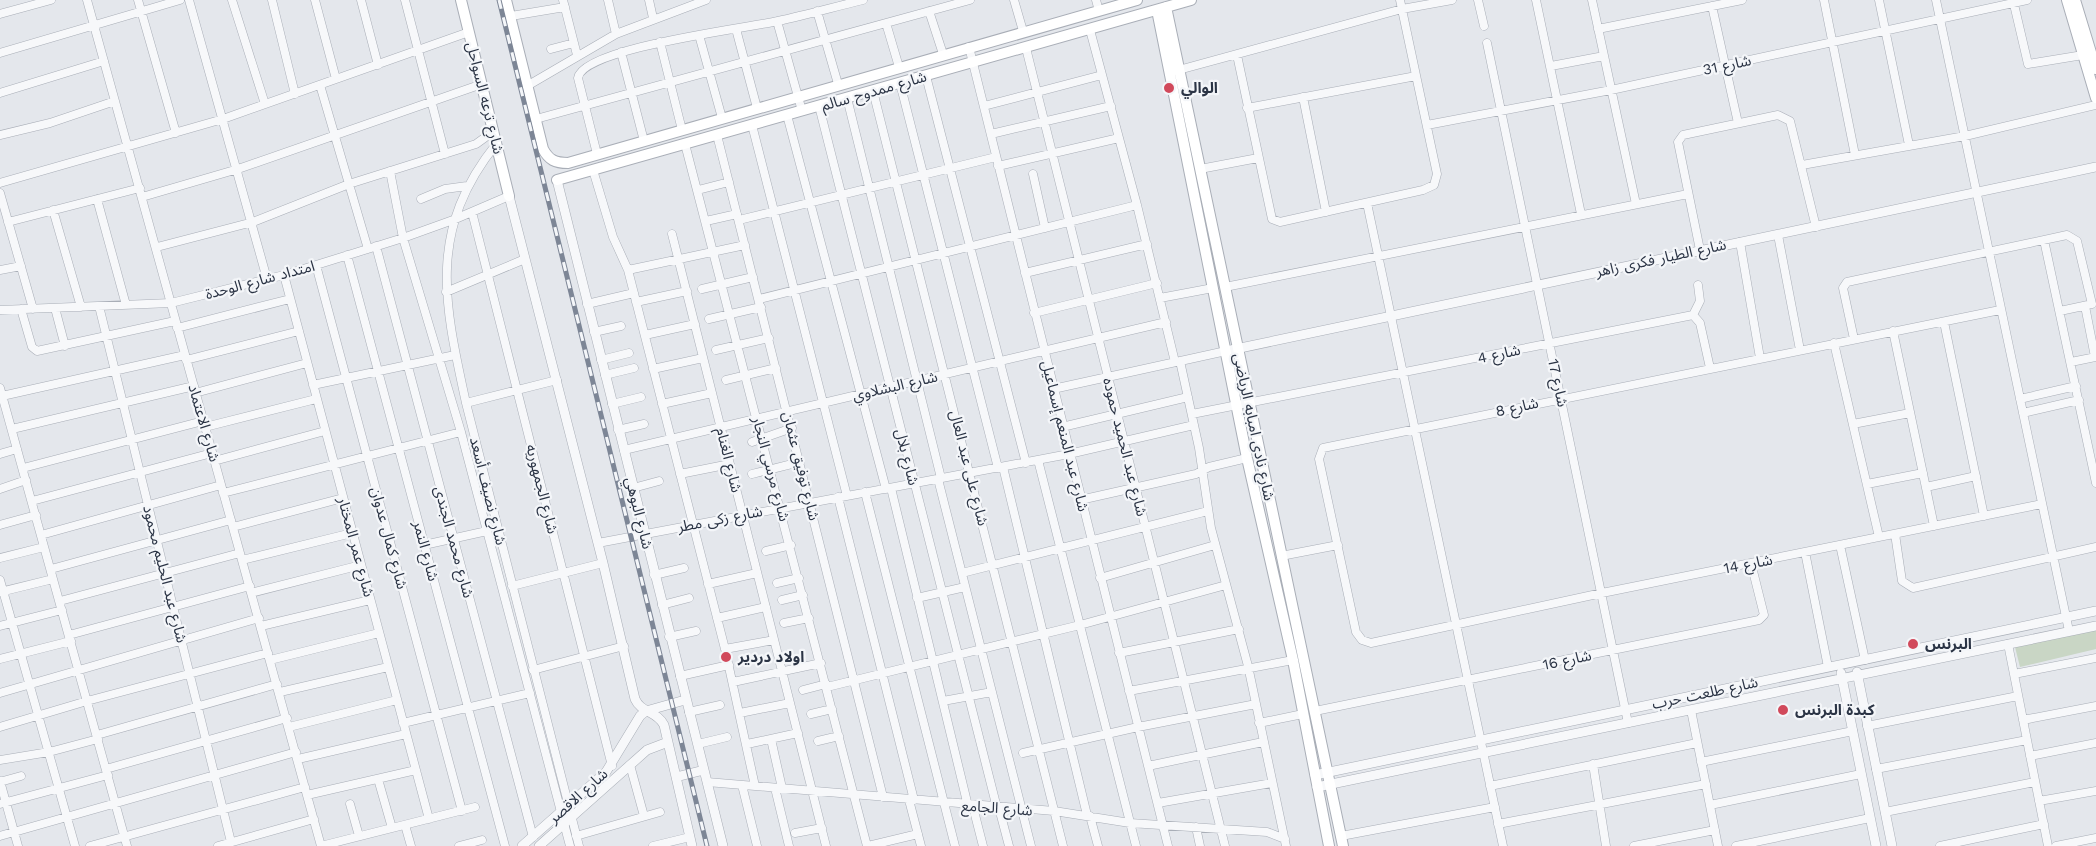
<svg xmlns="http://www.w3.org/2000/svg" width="2096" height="846" font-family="'Work Sans','Noto Sans Arabic',sans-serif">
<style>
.green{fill:#c9d6c5}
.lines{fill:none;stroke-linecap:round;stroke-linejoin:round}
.minor-casing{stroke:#a9aeb7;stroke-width:9}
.tertiary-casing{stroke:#a9aeb7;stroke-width:10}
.secondary-casing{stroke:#a9aeb7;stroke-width:12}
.minor{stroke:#f7f8fa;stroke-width:8}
.tertiary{stroke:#f7f8fa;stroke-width:9}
.secondary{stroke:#fff;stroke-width:10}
.rail-casing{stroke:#7d8696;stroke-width:5}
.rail{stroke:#f4f6f9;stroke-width:3;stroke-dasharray:9;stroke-linecap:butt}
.poi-dot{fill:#d1495b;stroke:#f4f6f9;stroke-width:2}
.labels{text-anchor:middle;stroke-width:4.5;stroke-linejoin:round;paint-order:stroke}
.street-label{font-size:15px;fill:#2b3445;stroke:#f4f6f9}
.poi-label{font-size:15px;font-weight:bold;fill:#2b3445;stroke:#f4f6f9;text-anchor:start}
</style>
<rect width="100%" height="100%" fill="#e4e7ec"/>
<path class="green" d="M2096 629V649L2020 667 2015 647Z"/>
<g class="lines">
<defs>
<path id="minor" d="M87 0 321 846
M138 0 176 133
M189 0 267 279
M232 0 265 104
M272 0 295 94
M315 0 336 79
M361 0 378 65
M405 0 445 154
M563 0 577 55
M608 0 616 34
M649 0 653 18
M1014 0 1023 31
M1096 0 1099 11
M1478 0 1484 26
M1536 0 1581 214
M1592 0 1636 204
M1824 0 1855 155
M1879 0 1909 145
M1936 0 2069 631
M2013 0 2028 64 2083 55
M1712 6 1738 123
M817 11 838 84
M929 11 943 54
M0 14 51 0
M511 16 565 7
M777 21 802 111
M886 23 899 67
M736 29 757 108
M1598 29 1742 0
M1090 30 1137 205 1175 362
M699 35 722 118
M660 42 682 130
M1487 43 1628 723
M969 47 1168 846
M1026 48 1225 846
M551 49 574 43
M621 52 644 141
M0 53 180 0
M1237 55 1272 219 1280 222 1423 190 1434 185 1437 174 1400 0
M1551 66 1604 56
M1175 71 1402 9 1452 0
M926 76 1026 463
M900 83 998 468
M320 85 368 249
M527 86 616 34 706 0
M873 91 1063 846
M0 93 104 61
M1303 97 1326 212
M847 98 941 478
M819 106 997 808
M984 106 1102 75
M1247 108 1416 76
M787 115 886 489
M536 119 970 0
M752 125 847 496
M1427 125 1611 90 2027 0
M991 134 1111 106
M0 135 50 123 115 101
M717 135 883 797
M497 143C427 230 444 302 466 403L579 846
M685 144 867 846
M597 154 578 78C582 48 748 28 778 21 806 15 834 7 863 0
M1802 165 1965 136 2096 105
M998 166 1119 138
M1200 169 1258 158
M593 170 613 237 628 270 725 649 755 786
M390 171 403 238 461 432 570 846
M1033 174 1045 228
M0 183 223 119 469 32
M698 190 729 182
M0 193 33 309
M142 197 238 169 482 84
M97 199 126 305
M421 199 445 189 467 186
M1367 203 1503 846
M53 210 81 307
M472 212 612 766
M739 220 996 157
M706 221 737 214
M8 222 140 188
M672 234 826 846
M1778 235 1800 350
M2044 240 2096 483
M1740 242 1760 358
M376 246 533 837
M157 247 253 222 349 184 476 144 494 131
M1700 250 1678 142 1683 135 1778 115 1790 121 1816 227
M347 255 505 846
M316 265 462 811
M0 270 21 266
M628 270 745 245
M1025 273 1147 244
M284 275 429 819
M1225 287 1688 194
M702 289 753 277
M446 292 525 259
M1160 298 1213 288
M759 299 1137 205
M636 302 687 291
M587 304 634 293
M99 306 231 842
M2085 306 2095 357
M55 308 65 346
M21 309 32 347 37 351 175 321
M0 310 171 303 284 275 403 238 453 220 509 196
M2000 310 1323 448 1319 459 1356 632 1362 640 1371 643 1602 593 2042 504
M2060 311 2088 305
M1034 313 1157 283
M1693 315 1700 301 1698 285
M709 319 761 307
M1944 322 1984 516
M177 328 290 299
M1893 331 1934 526
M594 332 621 326
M645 335 695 324
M1854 339 1843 288 1847 282 2067 235 2077 241 2092 304
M1834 343 1879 537
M716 350 769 338
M186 360 299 331
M601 360 629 353
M1180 361 1199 448 1211 528 1248 666 1286 846
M2071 362 2096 357
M653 369 703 358
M605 375 634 368
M726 380 776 368
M313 385 455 355
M0 388 127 846
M1053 389 1226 351
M195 393 307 363
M2 396 185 355
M2020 399 2076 386
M466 403 557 380
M612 404 641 397
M662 404 712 393
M2023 413 2079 400
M1192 414 1693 315 1700 323 1710 368
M1853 424 1910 413
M205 427 316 399
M1062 427 1188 397
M12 429 194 386
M618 430 644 424
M752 442 792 428
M624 450 1166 322
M0 454 17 449
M1038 460 1136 846
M214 461 325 431
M1003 467 1087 815
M23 468 203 421
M680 474 730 464
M752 474 800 462
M938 479 1031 846
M1867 484 1923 473
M1926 487 1976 476
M633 488 659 481
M891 488 968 806
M0 489 26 480
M865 492 955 846
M223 493 461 432
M838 497 914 800
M1080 500 1196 474 1209 467 1247 458
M32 501 212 453
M0 525 36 515
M233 527 343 498
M1895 534 1902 581 1913 588 2096 547
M41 535 221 485
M598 543 1069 454 1194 425
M424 545 487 531
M1840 545 1865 660
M766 551 791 545
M1805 552 1828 667
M1281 556 1338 545
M0 558 44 547
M242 560 352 533
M51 569 231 520
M962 573 1208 511
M654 575 684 568
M1100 578 1215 545
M0 580 75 846
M777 583 799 578
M708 584 757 573
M512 586 603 563
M0 592 53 579
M251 593 361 565
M917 598 965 587
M782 600 803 595
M60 601 240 553
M662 605 689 598
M717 618 766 607
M784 623 809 618
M0 626 62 610
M261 626 370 600
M69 635 250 586
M669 637 696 631
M2008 644 2048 846
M725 649 774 640
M1119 653 1239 629
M0 659 71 641
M270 660 379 633
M533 670 624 646
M2014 674 2096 658
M680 676 729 665
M733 682 821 663
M827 687 1080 625 1226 585
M803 690 826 684
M1129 691 1293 660
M280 692 388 667
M0 693 259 618
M943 701 992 692
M1691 710 1718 846
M1315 711 1759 620 1764 615 1751 563
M689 712 720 705
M740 713 790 703
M811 714 832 709
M2023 720 2096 706
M403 723 530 693
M1259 723 1303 714
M1867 726 2018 696
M0 727 87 701 268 653
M289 727 397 700
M97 735 277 684
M771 739 782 788
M818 741 839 736
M698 744 727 737
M747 744 798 733
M1023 753 1138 727 1256 704
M2030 756 2096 743
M298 759 406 734
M0 760 49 752 98 739
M1701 762 1853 731
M1593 764 1606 846
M630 765 644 816
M1148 766 1263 742
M106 769 287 718
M1876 769 2027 740
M378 779 392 828
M0 781 18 846
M0 782 21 776
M707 782 1054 811 1130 823 1267 832 1285 839
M742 785 757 846
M1490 786 1697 743
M775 788 789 846
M307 795 416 770
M909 800 921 846
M2039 801 2096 791
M1158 803 1272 783
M0 804 108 775
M350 804 359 836
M1710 805 1861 774
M973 807 983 846
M999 808 1009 846
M1885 812 2035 782
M1090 816 1098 846
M1498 824 1706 784
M405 825 411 846
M1196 827 1200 846
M795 833 822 828
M0 836 296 752
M576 836 660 812
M1341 836 1495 807
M90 846 305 787
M218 846 314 819
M321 846 475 807
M459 846 482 840
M653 846 690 837
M868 846 918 834
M1634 846 1715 830
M1736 846 1870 818
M1940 846 2044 824
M2056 846 2096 838"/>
<path id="tertiary" d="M557 180 723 846
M509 196 603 563 635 699C641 713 657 711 664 725L692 846
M1226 351 2096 167
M1857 672 1892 846
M1841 673 1876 846
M1315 775 2096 611
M676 777 704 770
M1317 787 2096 626
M522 846 606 772 640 716 646 711 685 700
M539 846 647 750 668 742"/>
<path id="secondary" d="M461 0 509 196
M506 0 543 149C549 160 555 163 568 163L1137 0
M2067 0 2096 98
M2075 0 2096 69
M1166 7 1343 846
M1157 10 1247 458 1293 660 1329 846
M557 180 1191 0"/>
</defs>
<use href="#minor" class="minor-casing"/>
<use href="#tertiary" class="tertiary-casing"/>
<use href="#secondary" class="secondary-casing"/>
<use href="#minor" class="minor"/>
<use href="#tertiary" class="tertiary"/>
<use href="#secondary" class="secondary"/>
<defs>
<path id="rail" d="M499 0 707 846"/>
</defs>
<use href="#rail" class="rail-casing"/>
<use href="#rail" class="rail"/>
</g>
<g class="poi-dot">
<circle cx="1169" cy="88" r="6"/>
<circle cx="1913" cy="644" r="6"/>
<circle cx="726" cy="657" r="6"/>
<circle cx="1783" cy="710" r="6"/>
</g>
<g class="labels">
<g class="street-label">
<text transform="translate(1727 65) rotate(-12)" y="5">شارع 31</text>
<text transform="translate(874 91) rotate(-16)" y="5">شارع ممدوح سالم</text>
<text transform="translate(485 98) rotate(76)" y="5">شارع ترعه السواحل</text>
<text transform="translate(1661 258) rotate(-12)" y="5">شارع الطيار فكرى زاهر</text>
<text transform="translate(260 280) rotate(-15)" y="5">امتداد شارع الوحدة</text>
<text transform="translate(1499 354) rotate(-12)" y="5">شارع 4</text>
<text transform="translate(1558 383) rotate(78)" y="5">شارع 17</text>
<text transform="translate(895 386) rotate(-13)" y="5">شارع البشلاوي</text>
<text transform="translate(1517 407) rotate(-12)" y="5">شارع 8</text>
<text transform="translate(204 423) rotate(74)" y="5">شارع الاعتماد</text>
<text transform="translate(1254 427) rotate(78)" y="5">شارع نادى امبابه الرياضى</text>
<text transform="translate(1065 436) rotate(76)" y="5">شارع عبد المنعم إسماعيل</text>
<text transform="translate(1125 447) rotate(76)" y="5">شارع عبد الحميد حموده</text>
<text transform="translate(907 457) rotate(76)" y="5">شارع بلال</text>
<text transform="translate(729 460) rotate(76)" y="5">شارع الغنام</text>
<text transform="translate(801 466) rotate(76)" y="5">شارع توفيق عثمان</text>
<text transform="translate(969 468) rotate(76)" y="5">شارع على عبد العال</text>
<text transform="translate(771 469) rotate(75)" y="5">شارع مرسي النجار</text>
<text transform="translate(542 489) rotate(76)" y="5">شارع الجمهوريه</text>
<text transform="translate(488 491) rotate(76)" y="5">شارع نصيف أسعد</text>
<text transform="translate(639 513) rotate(76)" y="5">شارع البوهي</text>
<text transform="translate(720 519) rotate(-11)" y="5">شارع زكى مطر</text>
<text transform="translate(389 538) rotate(75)" y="5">شارع كمال عدوان</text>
<text transform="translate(454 542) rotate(75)" y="5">شارع محمد الجندى</text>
<text transform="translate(356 547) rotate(75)" y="5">شارع عمر المختار</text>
<text transform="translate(426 551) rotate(75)" y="5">شارع النمر</text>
<text transform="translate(1748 564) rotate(-11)" y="5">شارع 14</text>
<text transform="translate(165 574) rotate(76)" y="5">شارع عبد الحليم محمود</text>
<text transform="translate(1567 660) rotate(-12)" y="5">شارع 16</text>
<text transform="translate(1705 693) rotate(-12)" y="5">شارع طلعت حرب</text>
<text transform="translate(578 796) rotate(-42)" y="5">شارع الاقصر</text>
<text transform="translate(997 808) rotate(4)" y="5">شارع الجامع</text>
</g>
<g class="poi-label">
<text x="1181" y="93">الوالي</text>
<text x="1925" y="649">البرنس</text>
<text x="738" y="662">اولاد دردير</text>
<text x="1795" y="715">كبدة البرنس</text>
</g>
</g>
</svg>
